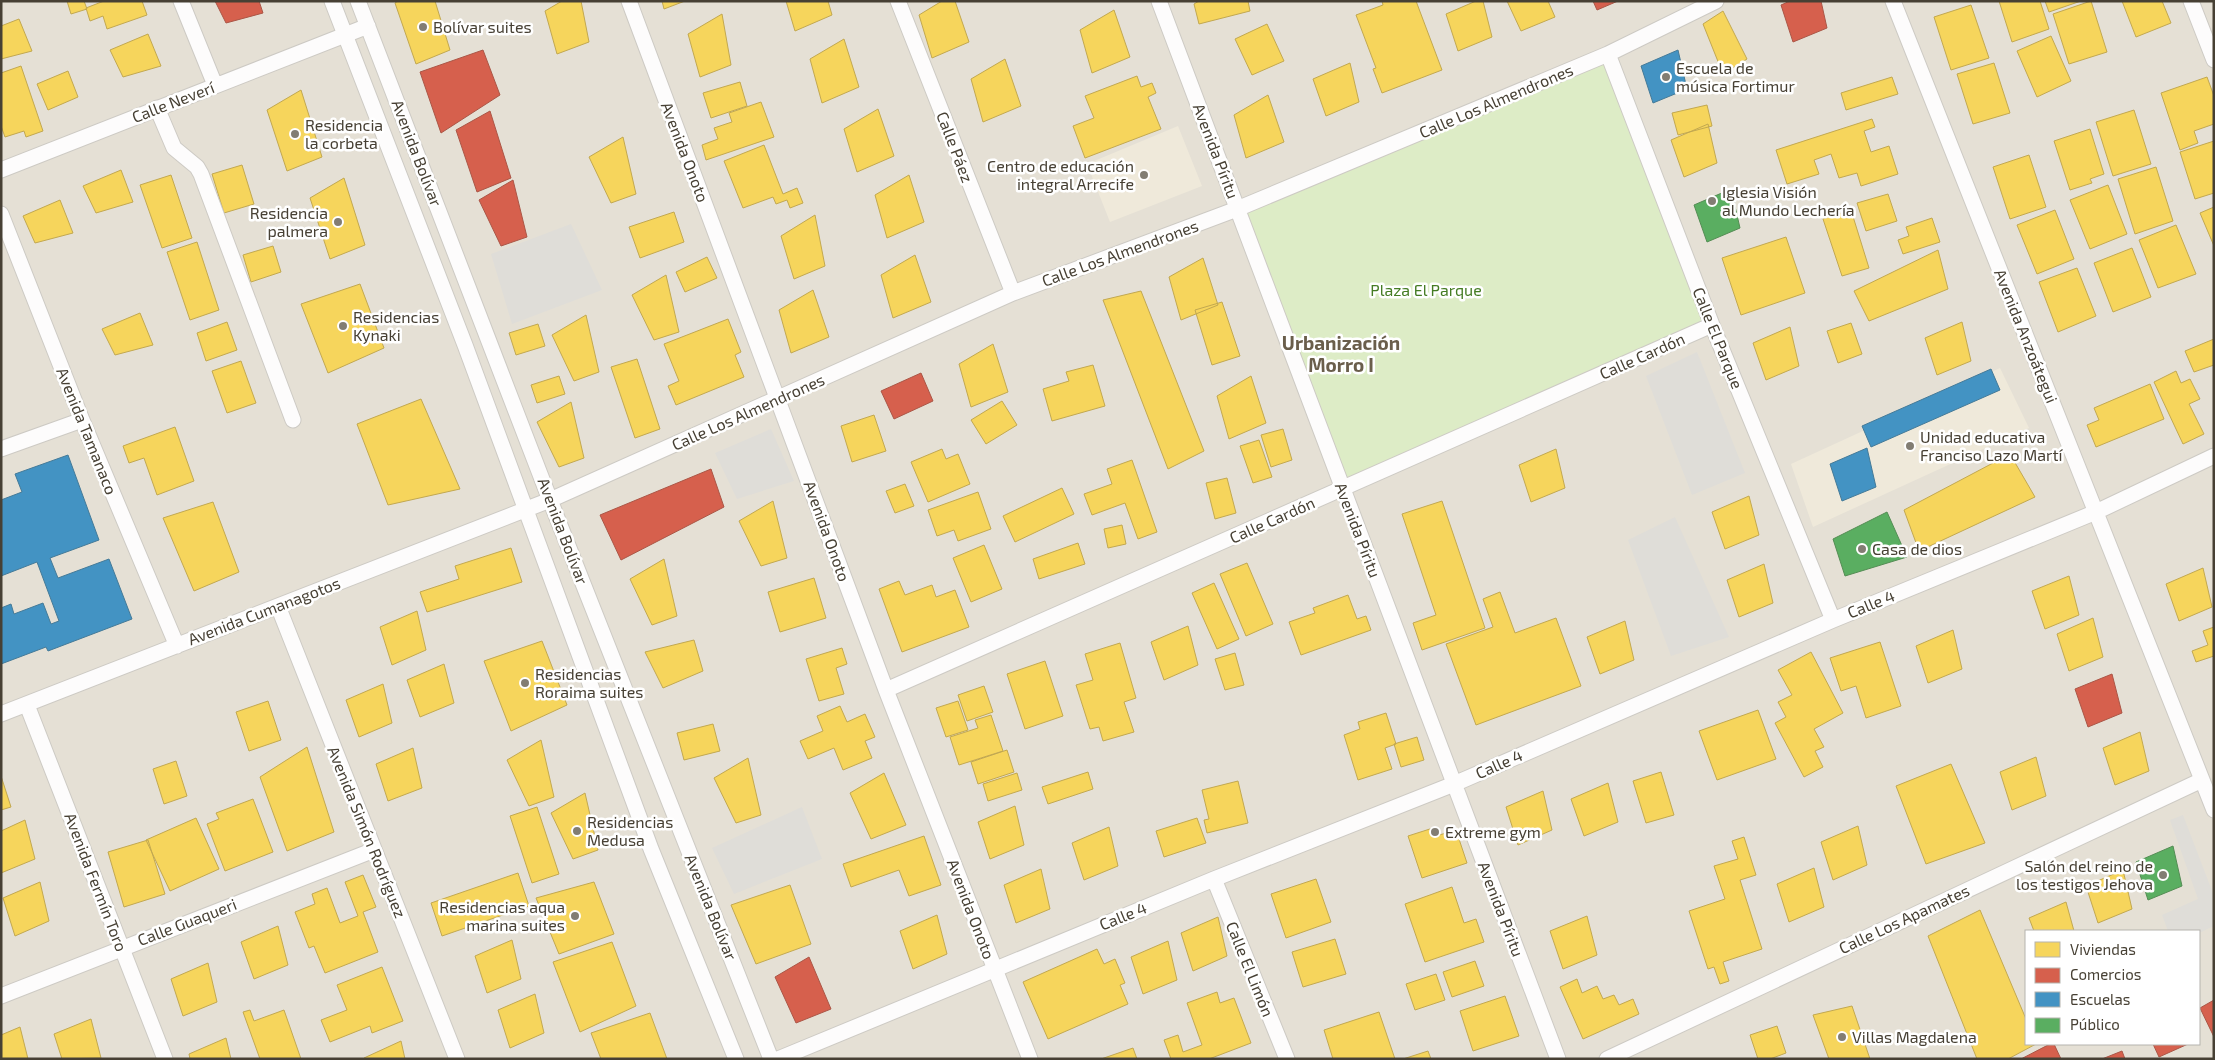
<svg xmlns="http://www.w3.org/2000/svg" width="2215" height="1060" font-family="'Exo 2',sans-serif">
<style>
.residential{fill:#e5e0d5;fill-rule:evenodd}
.education{fill:#efe9da}
.green{fill:#ddecc6}
.parking{fill:#dfddd8}
.homes{fill:#f6d55c;stroke:#c2a850}
.shops{fill:#d6604d;stroke:#ab5646}
.schools{fill:#4393c3;stroke:#447a98}
.public{fill:#5aae61;stroke:#548d54}
.lines{fill:none;stroke-linecap:round;stroke-linejoin:round}
.minor-casing{stroke:#cdcac4;stroke-width:17}
.minor{stroke:#fdfcfc;stroke-width:15}
.poi-dot{fill:#827d73;stroke:#fff;stroke-width:2}
.labels{text-anchor:middle;stroke-width:5;stroke-linejoin:round;paint-order:stroke}
.poi-label{font-size:16px;fill:#474034;stroke:#fff;text-anchor:start}
.street-label{font-size:16px;fill:#474034;stroke:#fff}
.park-label{font-size:16px;fill:#457c24;stroke:#fff}
.quarter-label{font-size:19px;font-weight:bold;fill:#6a5e4b;stroke:#fff}
</style>
<rect width="100%" height="100%" fill="#f0eee8"/>
<path class="residential" d="M1 1H2214V1059H1ZM2026 931H2199V1044H2026Z"/>
<path class="education" d="M1178 126 1202 186 1110 222 1087 164Z
M2000 368 2029 428 1813 527 1791 464Z"/>
<path class="green" d="M1608 54 1712 325 1342 488 1237 209Z"/>
<path class="parking" d="M571 224 602 290 512 324 491 254Z
M1697 352 1745 473 1692 495 1646 376Z
M771 429 794 481 737 499 715 453Z
M1675 517 1729 637 1671 656 1628 540Z
M802 807 822 859 734 894 712 848Z
M2183 815 2214 896V926L2199 933V931H2168L2162 915 2198 899 2170 820Z"/>
<path class="homes" d="M67 1H84L87 9 71 14Z
M104 1H142L147 15 107 29 103 16 90 21 86 8Z
M398 1H435L450 50 416 64 395 3Z
M562 1H581L589 42 557 54 545 11Z
M662 1H685L664 9Z
M786 1H828L832 15 795 31Z
M942 1H955L969 42 932 58 919 15Z
M1199 1H1248L1250 11 1199 24 1194 4Z
M1382 1H1416L1442 70 1382 93 1373 69 1376 68 1356 15 1383 5Z
M1476 1H1483L1492 37 1458 51 1446 14Z
M1507 1H1548L1555 17 1521 31Z
M1999 1H2040L2049 29 2012 42Z
M2045 1H2081L2049 12Z
M2091 1 2107 52 2069 64 2053 14Z
M2122 1H2162L2171 23 2136 37Z
M1971 5 1989 58 1951 70 1934 17Z
M1114 10 1130 57 1092 73 1080 30Z
M1723 11 1747 59 1723 74 1703 24Z
M722 14 731 65 700 77 688 34Z
M19 19 32 51 1 59V26Z
M1267 24 1284 61 1252 75 1235 39Z
M148 34 161 66 123 77 110 50Z
M2051 36 2071 81 2037 97 2017 51Z
M844 39 859 87 822 103 810 59Z
M1005 59 1021 106 983 122 971 79Z
M1350 63 1359 102 1326 116 1313 79Z
M1994 63 2010 113 1973 124 1957 74Z
M21 66 43 131 26 137 24 131 5 137 1 126V73Z
M68 71 78 97 48 110 37 84Z
M1137 76 1141 87 1152 83 1156 93 1148 97 1161 129 1085 158 1073 126 1094 118 1085 96Z
M1892 77 1898 94 1846 110 1841 93Z
M2207 77 2214 96V124L2194 131 2198 143 2180 150 2161 93Z
M740 82 747 106 711 118 703 93Z
M301 90 322 157 287 171 267 110Z
M1268 95 1284 142 1246 158 1234 115Z
M761 102 774 137 706 160 702 145 718 139 714 128 732 122 729 113Z
M1707 105 1712 126 1678 135 1672 113Z
M878 109 894 156 857 172 844 129Z
M2134 110 2151 164 2113 176 2096 122Z
M1872 119 1875 127 1864 131 1871 152 1889 146 1898 174 1861 186 1857 173 1839 178 1831 154 1814 160 1819 174 1787 184 1776 150Z
M1708 124 1717 163 1684 177 1671 140Z
M2090 129 2104 174 2090 179 2092 183 2070 190 2054 141Z
M623 137 636 194 611 203 589 157Z
M2214 141V193L2195 199 2180 152Z
M764 145 783 194 797 188 803 203 790 208 787 200 776 204 773 197 743 208 724 161Z
M2029 155 2046 207 2010 219 1993 167Z
M242 165 254 204 224 213 212 174Z
M2156 167 2173 221 2135 234 2118 179Z
M121 170 133 202 96 213 83 186Z
M171 175 192 238 162 248 140 185Z
M909 175 924 222 887 238 875 195Z
M344 178 365 245 330 259 310 198Z
M2108 185 2127 234 2090 249 2070 200Z
M1888 194 1897 221 1866 231 1857 203Z
M60 200 73 233 35 243 23 216Z
M2214 207V246L2200 213Z
M1851 210 1869 268 1842 276 1823 219Z
M2055 210 2074 259 2037 274 2017 225Z
M674 212 684 242 640 258 629 227Z
M815 215 825 266 794 279 781 236Z
M1932 218 1940 242 1903 254 1898 240 1909 236 1906 227Z
M2176 225 2196 274 2158 288 2139 240Z
M1786 237 1805 293 1741 315 1722 258Z
M197 242 219 310 190 320 167 252Z
M273 246 281 272 251 282 243 255Z
M2132 248 2151 297 2113 312 2094 263Z
M1938 250 1948 289 1869 321 1854 291Z
M915 255 931 302 893 318 881 275Z
M707 257 717 278 685 292 676 272Z
M1203 258 1218 305 1181 320 1169 277Z
M2077 268 2096 316 2058 332 2039 282Z
M666 275 679 332 654 340 632 295Z
M360 284 384 348 328 373 301 304Z
M813 290 829 337 791 353 779 310Z
M1141 291 1204 451 1168 469 1103 300Z
M1222 302 1240 356 1212 365 1195 310Z
M140 313 153 345 115 355 102 329Z
M586 315 599 372 574 381 552 335Z
M728 319 741 352 735 355 744 377 676 405 668 386 679 381 664 344Z
M227 322 237 350 206 361 197 333Z
M1962 322 1971 361 1937 375 1925 338Z
M1851 323 1862 354 1838 363 1827 331Z
M538 324 545 346 516 355 509 333Z
M1790 327 1799 366 1766 380 1753 343Z
M2214 339V365L2194 372 2185 351Z
M993 344 1008 392 971 407 959 364Z
M637 359 660 429 635 438 611 367Z
M241 361 256 403 227 413 212 371Z
M1093 365 1105 406 1052 421 1043 389 1069 381 1066 372Z
M2176 371 2181 383 2190 379 2200 399 2189 404 2204 434 2183 444 2154 382Z
M559 376 565 394 537 403 531 385Z
M1251 376 1266 423 1229 439 1217 396Z
M2150 384 2164 419 2096 447 2087 425 2099 420 2094 408Z
M421 399 460 489 388 505 357 424Z
M1002 401 1017 425 986 444 971 420Z
M571 402 584 458 559 467 537 422Z
M874 415 886 451 852 462 841 426Z
M175 427 194 481 157 495 144 458 129 463 123 446Z
M1283 429 1292 460 1271 467 1261 435Z
M1259 440 1272 477 1253 483 1240 446Z
M942 449 946 459 958 454 970 484 928 502 911 462Z
M1556 449 1565 488 1531 502 1519 465Z
M2010 454 2035 497 1919 551 1904 510Z
M1132 460 1157 532 1138 539 1125 503 1092 515 1084 494 1112 484 1107 469Z
M1227 478 1236 513 1215 519 1206 483Z
M905 484 914 506 895 513 886 491Z
M1062 488 1074 514 1015 542 1003 516Z
M978 492 991 529 958 541 954 530 937 536 928 510Z
M1749 496 1759 535 1725 549 1712 512Z
M773 501 787 558 761 566 739 521Z
M1442 501 1485 628 1422 650 1413 623 1436 615 1402 514Z
M213 502 239 572 194 591 163 518Z
M1122 525 1126 544 1108 548 1104 529Z
M1078 543 1085 564 1039 579 1033 559Z
M984 545 1002 589 971 602 953 558Z
M511 548 522 582 427 612 420 592 459 579 455 566Z
M664 559 677 616 652 625 630 579Z
M1247 563 1273 624 1246 636 1220 574Z
M1764 564 1773 603 1739 617 1727 580Z
M2203 568 2212 607 2179 621 2166 584Z
M2069 576 2079 615 2045 629 2032 591Z
M814 578 826 618 780 632 768 592Z
M899 581 905 595 932 585 936 597 955 590 969 627 902 652 879 589Z
M1214 583 1239 639 1217 649 1192 593Z
M1500 592 1515 633 1556 618 1581 686 1476 725 1446 644 1493 627 1483 599Z
M1348 595 1357 619 1366 616 1371 630 1301 655 1289 622 1315 613 1313 608Z
M417 611 426 650 392 665 380 627Z
M2093 618 2103 657 2069 671 2057 634Z
M1625 621 1634 660 1600 674 1587 637Z
M1188 626 1198 665 1164 680 1151 642Z
M2214 627V656L2196 662 2192 651 2208 645 2203 631Z
M1953 630 1962 669 1928 683 1916 646Z
M694 640 703 671 663 688 645 652Z
M542 641 567 705 511 731 484 661Z
M1880 642 1901 706 1866 718 1856 686 1841 691 1830 658Z
M1120 643 1136 698 1124 702 1134 732 1103 741 1099 727 1090 729 1076 685 1093 680 1085 654Z
M842 648 847 664 836 668 844 694 819 701 806 659Z
M1811 652 1843 713 1814 729 1824 747 1815 751 1823 767 1804 777 1775 723 1786 717 1778 702 1792 695 1778 670Z
M1235 653 1244 685 1225 690 1215 659Z
M1045 661 1063 716 1025 729 1007 674Z
M444 664 454 703 420 717 407 680Z
M383 684 392 723 359 737 346 700Z
M984 686 993 712 967 721 958 695Z
M268 701 281 740 249 751 236 712Z
M958 701 968 730 946 737 936 708Z
M840 706 847 722 865 714 875 737 865 741 872 758 843 770 834 748 808 759 800 741 823 731 817 716Z
M1758 710 1776 759 1717 780 1699 731Z
M1386 713 1396 744 1385 748 1392 769 1358 780 1344 735 1360 729 1358 722Z
M991 715 1003 751 959 765 950 737 978 728 975 720Z
M713 724 720 751 684 760 677 733Z
M2140 732 2149 771 2115 785 2103 748Z
M1417 737 1424 760 1401 767 1394 744Z
M541 740 554 797 529 806 507 760Z
M307 747 334 832 287 851 260 777Z
M413 748 422 788 388 801 376 764Z
M1007 750 1014 772 978 784 971 762Z
M2036 757 2046 796 2012 810 2000 772Z
M748 758 761 815 736 823 714 778Z
M176 761 187 796 164 804 153 769Z
M1951 764 1985 843 1926 864 1896 786Z
M1088 772 1093 789 1048 804 1042 787Z
M1661 772 1674 815 1646 823 1633 781Z
M884 773 906 825 871 839 850 793Z
M1017 773 1022 790 988 801 983 784Z
M1 776 11 807 1 810Z
M1238 781 1248 823 1207 833 1204 820 1209 819 1202 790Z
M1608 783 1618 822 1584 836 1571 799Z
M1543 791 1552 830 1518 845 1506 807Z
M585 793 598 850 573 859 551 813Z
M253 799 273 852 225 871 207 824 219 819 216 813Z
M1015 806 1024 845 990 859 978 822Z
M537 807 559 874 532 883 510 816Z
M196 818 219 869 170 891 146 840Z
M1197 818 1206 843 1164 857 1156 831Z
M25 820 35 859 1 873V831Z
M1858 826 1867 865 1833 880 1821 842Z
M1109 827 1118 866 1084 880 1072 843Z
M1433 828 1436 836 1456 830 1467 863 1422 878 1408 836Z
M924 836 941 885 909 896 899 870 851 887 843 864Z
M1744 837 1756 875 1740 880 1762 949 1723 962 1729 981 1720 984 1714 967 1708 969 1689 911 1725 899 1714 866 1738 859 1732 841Z
M148 840 165 894 124 907 108 852Z
M1814 868 1824 907 1789 922 1777 884Z
M1041 869 1050 909 1016 923 1004 885Z
M2123 870 2132 909 2098 923 2086 886Z
M518 873 529 906 442 936 431 903Z
M363 875 376 907 363 912 378 952 325 973 314 946 309 948 295 912 315 904 312 894 327 888 340 923 358 916 345 882Z
M1316 879 1331 922 1286 938 1271 894Z
M40 882 49 921 15 936 3 898Z
M594 882 614 934 559 954 536 898Z
M790 885 811 944 756 964 731 905Z
M1452 887 1464 923 1476 919 1484 942 1425 962 1405 904Z
M2066 902 2074 931H2034L2029 918Z
M1980 910 2026 1019V1044H2036L2008 1059H1977L1928 936Z
M937 915 947 954 913 969 900 931Z
M1587 916 1597 955 1563 969 1550 931Z
M1218 917 1227 956 1193 971 1181 933Z
M278 926 288 965 254 979 241 942Z
M1335 939 1346 974 1303 987 1292 952Z
M512 940 521 979 487 993 475 956Z
M1168 941 1177 980 1143 994 1131 957Z
M612 942 636 1006 580 1032 553 962Z
M1097 949 1104 964 1115 959 1125 983 1120 985 1128 1004 1048 1039 1023 982Z
M1475 961 1484 986 1452 997 1443 972Z
M208 963 217 1002 183 1016 171 979Z
M382 967 403 1021 372 1033 370 1026 330 1042 321 1020 347 1010 337 985Z
M1436 974 1445 1000 1415 1010 1406 984Z
M1577 979 1582 993 1597 986 1603 999 1614 995 1619 1005 1633 999 1639 1014 1583 1039 1560 987Z
M1217 992 1220 1003 1234 998 1251 1043 1209 1059H1171L1164 1040 1178 1035 1183 1052 1202 1045 1187 1003Z
M535 994 544 1033 510 1048 498 1010Z
M1505 996 1519 1036 1473 1051 1460 1011Z
M1852 1006 1870 1059H1829L1813 1015Z
M250 1010 254 1021 284 1010 301 1059H260L243 1012Z
M1379 1012 1395 1059H1333L1324 1030Z
M650 1013 667 1059H601L591 1033Z
M91 1019 101 1058 62 1059 54 1034Z
M1777 1026 1786 1053 1770 1059H1758L1750 1035Z
M20 1027 28 1059H1V1035Z
M226 1038 231 1059H190L189 1054Z
M401 1041 405 1059H364V1058Z
M1133 1048 1137 1059H1101Z
M1428 1051 1431 1059H1403Z"/>
<path class="shops" d="M215 1H259L263 13 226 23Z
M1593 1H1618L1597 10Z
M1790 1H1821L1827 28 1793 42 1781 5Z
M483 50 500 95 441 133 420 72Z
M490 111 511 178 477 192 456 130Z
M513 180 527 237 501 246 479 200Z
M921 373 933 401 894 419 881 391Z
M711 469 724 507 621 560 600 515Z
M2112 674 2122 713 2088 727 2075 689Z
M809 957 831 1009 796 1023 775 977Z
M2214 1000V1037L2200 1008Z
M2050 1044H2054L2061 1059H2021Z
M2153 1044H2188L2159 1057Z
M2122 1051 2125 1059H2102Z"/>
<path class="schools" d="M1678 50 1687 89 1653 103 1641 66Z
M1991 369 2000 390 1871 447 1862 426Z
M1867 448 1876 487 1842 501 1830 464Z
M68 455 99 540 50 558 58 578 109 559 132 619 48 651 46 647 1 664V608L11 604 14 614 43 603 51 624 59 621 37 562 1 576V500L22 492 15 474Z"/>
<path class="public" d="M1731 189 1740 228 1707 242 1694 205Z
M1887 512 1907 557 1845 576 1833 539Z
M2173 846 2182 886 2148 900 2136 862Z"/>
<g class="lines">
<defs>
<path id="minor" d="M181 1 215 85
M332 1 465 345 651 849 736 1059
M358 1 550 500 771 1059
M629 1 886 690 1030 1059
M898 1 1013 293
M1159 1 1558 1059
M1893 1 2214 810
M2191 1 2214 60
M1608 54 1712 325 1833 620
M157 108 174 148 197 167 201 174 293 420
M1 170 368 26
M1 214 82 420 177 646
M1 449 82 420
M278 606 457 1059
M886 690 1712 325
M27 705 165 1059
M1 714 550 500 1013 293 1237 209 1608 54 1716 1
M1214 879 1287 1059
M1 996 374 850
M778 1059 1214 879 1454 784 1833 620 2096 512 2214 456
M1607 1059 2202 780"/>
</defs>
<use href="#minor" class="minor-casing"/>
<use href="#minor" class="minor"/>
</g>
<g class="poi-dot">
<circle cx="423" cy="27" r="5"/>
<circle cx="1666" cy="77" r="5"/>
<circle cx="295" cy="134" r="5"/>
<circle cx="1144" cy="175" r="5"/>
<circle cx="1712" cy="201" r="5"/>
<circle cx="338" cy="222" r="5"/>
<circle cx="343" cy="326" r="5"/>
<circle cx="1910" cy="446" r="5"/>
<circle cx="1862" cy="549" r="5"/>
<circle cx="525" cy="683" r="5"/>
<circle cx="577" cy="831" r="5"/>
<circle cx="1435" cy="832" r="5"/>
<circle cx="2163" cy="875" r="5"/>
<circle cx="575" cy="916" r="5"/>
<circle cx="1842" cy="1037" r="5"/>
</g>
<g class="labels">
<g class="poi-label">
<text x="433" y="33">Bolívar suites</text>
<text x="1676" y="74">Escuela de<tspan x="1676" dy="18">música Fortimur</tspan></text>
<text x="305" y="131">Residencia<tspan x="305" dy="18">la corbeta</tspan></text>
<text x="1134" y="172" text-anchor="end">Centro de educación<tspan x="1134" dy="18">integral Arrecife</tspan></text>
<text x="1722" y="198">Iglesia Visión<tspan x="1722" dy="18">al Mundo Lechería</tspan></text>
<text x="328" y="219" text-anchor="end">Residencia<tspan x="328" dy="18">palmera</tspan></text>
<text x="353" y="323">Residencias<tspan x="353" dy="18">Kynaki</tspan></text>
<text x="1920" y="443">Unidad educativa<tspan x="1920" dy="18">Franciso Lazo Martí</tspan></text>
<text x="1872" y="555">Casa de dios</text>
<text x="535" y="680">Residencias<tspan x="535" dy="18">Roraima suites</tspan></text>
<text x="587" y="828">Residencias<tspan x="587" dy="18">Medusa</tspan></text>
<text x="1445" y="838">Extreme gym</text>
<text x="2153" y="872" text-anchor="end">Salón del reino de<tspan x="2153" dy="18">los testigos Jehova</tspan></text>
<text x="565" y="913" text-anchor="end">Residencias aqua<tspan x="565" dy="18">marina suites</tspan></text>
<text x="1852" y="1043">Villas Magdalena</text>
</g>
<g class="street-label">
<text transform="translate(1496 101) rotate(-23)" y="6">Calle Los Almendrones</text>
<text transform="translate(173 102) rotate(-21)" y="6">Calle Neverí</text>
<text transform="translate(955 147) rotate(69)" y="6">Calle Páez</text>
<text transform="translate(1216 151) rotate(69)" y="6">Avenida Píritu</text>
<text transform="translate(685 152) rotate(69)" y="6">Avenida Onoto</text>
<text transform="translate(417 153) rotate(69)" y="6">Avenida Bolívar</text>
<text transform="translate(1120 253) rotate(-20)" y="6">Calle Los Almendrones</text>
<text transform="translate(2026 336) rotate(68)" y="6">Avenida Anzoátegui</text>
<text transform="translate(1718 338) rotate(68)" y="6">Calle El Parque</text>
<text transform="translate(1642 356) rotate(-24)" y="6">Calle Cardón</text>
<text transform="translate(748 412) rotate(-24)" y="6">Calle Los Almendrones</text>
<text transform="translate(87 431) rotate(68)" y="6">Avenida Tamanaco</text>
<text transform="translate(1272 520) rotate(-24)" y="6">Calle Cardón</text>
<text transform="translate(1358 530) rotate(69)" y="6">Avenida Píritu</text>
<text transform="translate(563 531) rotate(69)" y="6">Avenida Bolívar</text>
<text transform="translate(827 531) rotate(70)" y="6">Avenida Onoto</text>
<text transform="translate(1871 604) rotate(-22)" y="6">Calle 4</text>
<text transform="translate(264 611) rotate(-21)" y="6">Avenida Cumanagotos</text>
<text transform="translate(1499 764) rotate(-24)" y="6">Calle 4</text>
<text transform="translate(367 832) rotate(68)" y="6">Avenida Simón Rodríguez</text>
<text transform="translate(96 882) rotate(69)" y="6">Avenida Fermín Toro</text>
<text transform="translate(711 907) rotate(68)" y="6">Avenida Bolívar</text>
<text transform="translate(971 909) rotate(69)" y="6">Avenida Onoto</text>
<text transform="translate(1501 909) rotate(69)" y="6">Avenida Píritu</text>
<text transform="translate(1123 916) rotate(-22)" y="6">Calle 4</text>
<text transform="translate(1904 919) rotate(-25)" y="6">Calle Los Apamates</text>
<text transform="translate(187 922) rotate(-21)" y="6">Calle Guaqueri</text>
<text transform="translate(1250 969) rotate(68)" y="6">Calle El Limón</text>
</g>
<g class="park-label">
<text x="1426" y="296">Plaza El Parque</text>
</g>
<g class="quarter-label">
<text x="1341" y="350">Urbanización<tspan x="1341" dy="22">Morro I</tspan></text>
</g>
</g>
<rect width="2215" height="1060" fill="none" stroke="#474034" stroke-width="5"/>
<rect x="2025" y="930" width="175" height="115" fill="#ffffff" stroke="#b5b3ae"/>
<rect x="2035" y="942" width="25" height="15" fill="#f6d55c" stroke="#b5b3ae"/>
<text x="2070" y="955" font-size="15" fill="#474034">Viviendas</text>
<rect x="2035" y="968" width="25" height="15" fill="#d6604d" stroke="#b5b3ae"/>
<text x="2070" y="980" font-size="15" fill="#474034">Comercios</text>
<rect x="2035" y="992" width="25" height="15" fill="#4393c3" stroke="#b5b3ae"/>
<text x="2070" y="1005" font-size="15" fill="#474034">Escuelas</text>
<rect x="2035" y="1018" width="25" height="15" fill="#5aae61" stroke="#b5b3ae"/>
<text x="2070" y="1030" font-size="15" fill="#474034">Público</text>
</svg>
